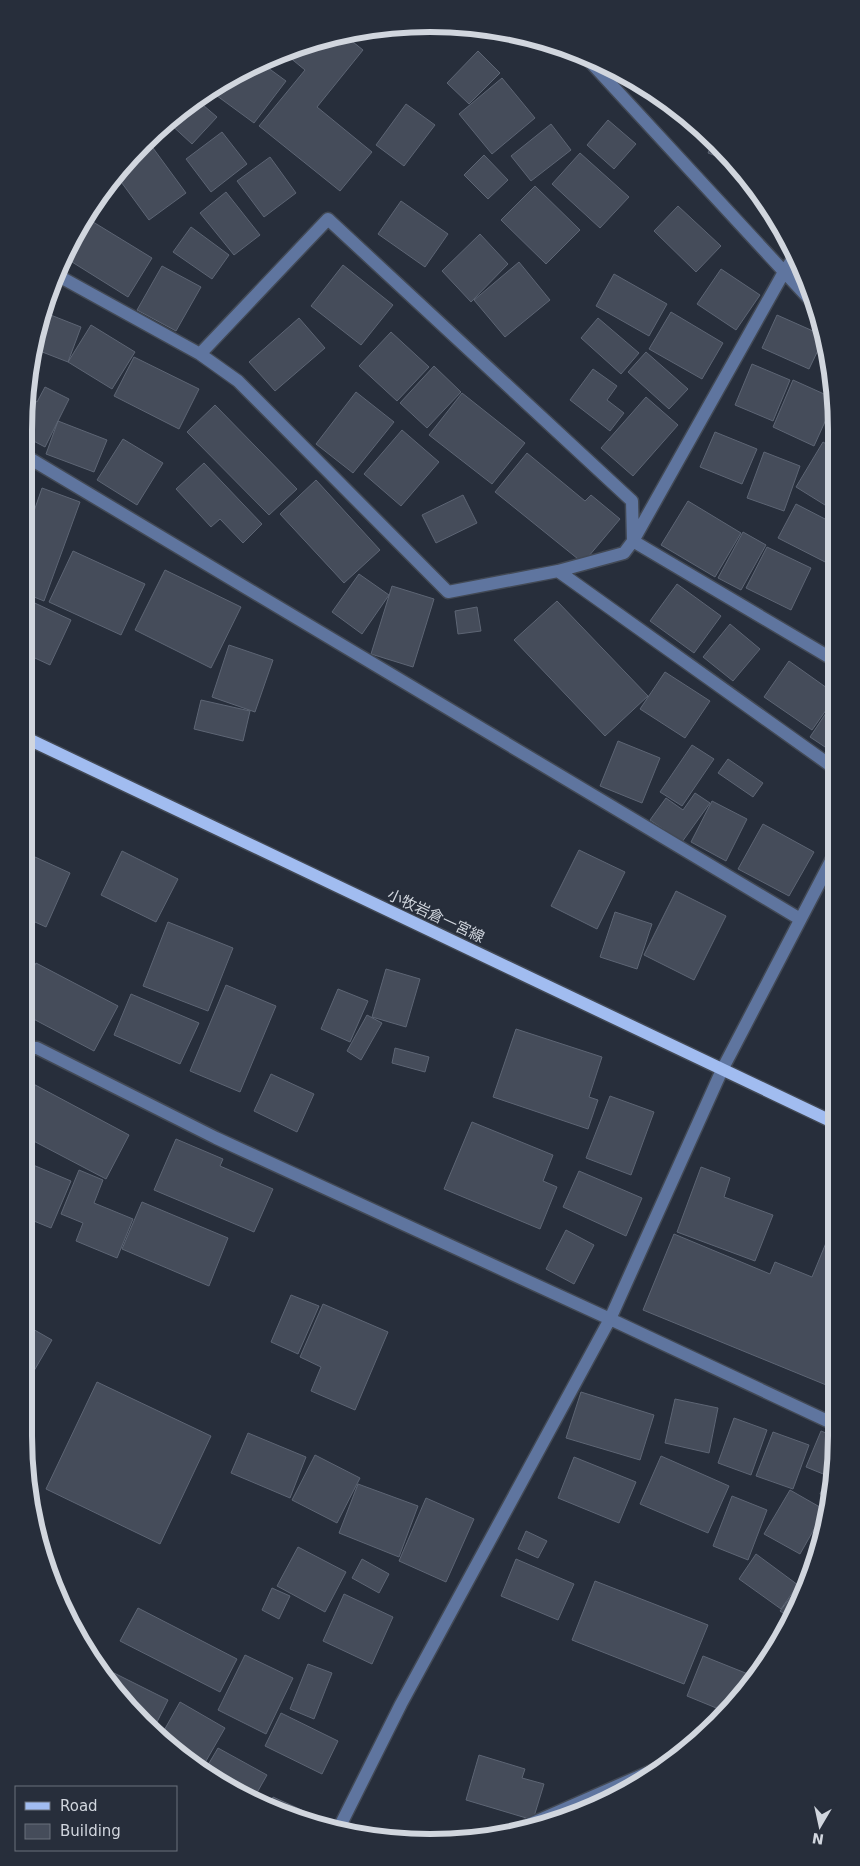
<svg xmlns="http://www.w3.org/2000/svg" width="860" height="1866" font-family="'DejaVu Sans','Noto Sans JP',sans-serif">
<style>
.building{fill:#454c5a;stroke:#5d6574}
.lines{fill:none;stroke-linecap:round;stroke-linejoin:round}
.minor-casing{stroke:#424955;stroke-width:15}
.major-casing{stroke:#424955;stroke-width:15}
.minor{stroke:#5f759f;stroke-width:12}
.major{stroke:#a1bcf0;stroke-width:12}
.labels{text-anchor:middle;stroke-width:4;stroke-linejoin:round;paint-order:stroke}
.street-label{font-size:15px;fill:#d1d6de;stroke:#272e3b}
.rim{fill:none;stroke:#d1d6de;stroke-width:6}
</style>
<rect width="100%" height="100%" fill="#272e3b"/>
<path class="building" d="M343 34 363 50 317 107 372 152 340 191 259 126 305 70 283 52Z
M478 51 500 73 469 104 447 83Z
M260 62 286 81 254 123 209 90Z
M502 78 535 118 492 154 459 114Z
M196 99 217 117 192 144 168 122Z
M406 104 435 125 404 166 376 145Z
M608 120 636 144 614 169 587 145Z
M551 124 571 150 531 181 511 156Z
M222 132 247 164 211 192 186 159Z
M712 143 732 162 708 153Z
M153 148 186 193 149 220 116 175Z
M580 153 629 197 600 228 552 184Z
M484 155 508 180 488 199 464 175Z
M270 157 296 193 264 217 237 181Z
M535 186 580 230 546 264 501 220Z
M226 192 260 235 234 255 200 213Z
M401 201 448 234 425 267 378 234Z
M678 206 721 246 696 272 654 231Z
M85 217 152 258 128 297 64 257Z
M191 227 229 255 212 279 173 252Z
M480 234 508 264 471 302 442 271Z
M519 262 550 300 505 337 474 300Z
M343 265 393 305 361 345 311 306Z
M162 266 201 287 176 331 137 310Z
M721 269 760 295 736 330 697 304Z
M614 274 667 304 649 336 596 306Z
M43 312 81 327 68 362 32 348Z
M671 312 723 343 702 379 649 349Z
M777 315 822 335 823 340 809 369 762 348Z
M299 318 325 348 275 391 249 362Z
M598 318 639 353 621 374 581 338Z
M91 325 135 352 112 389 68 362Z
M391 332 429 367 397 401 359 366Z
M646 352 688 389 669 409 628 372Z
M134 357 199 389 179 429 114 396Z
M752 364 790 380 773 421 735 405Z
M434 366 461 392 427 428 400 403Z
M593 369 617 386 607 400 624 413 610 431 570 400Z
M793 380 833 398V404L814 446 773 427Z
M45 387 69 399 45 447 24 436 27 397 37 402Z
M356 392 394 422 353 473 316 444Z
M462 393 525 443 492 484 429 435Z
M646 397 678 425 633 476 601 448Z
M215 405 297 489 269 515 187 432Z
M58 421 107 440 94 472 46 454Z
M402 430 439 462 401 506 364 474Z
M715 432 757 449 742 484 700 467Z
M123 439 163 463 137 505 97 480Z
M823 442 833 448V510L796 487Z
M764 452 800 466 784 511 747 498Z
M527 453 585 501 591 495 620 519 583 563 495 492Z
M204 463 262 524 243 543 220 519 211 527 176 489Z
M316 480 380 550 344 583 280 514Z
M42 488 80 502 44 601 24 593V540Z
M24 495 31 497 24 529Z
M463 495 477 523 436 543 422 515Z
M688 501 741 533 715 577 661 545Z
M796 504 827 520 832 511 833 512V566L778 538Z
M743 532 766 545 741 590 718 578Z
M767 547 811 568 791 610 746 588Z
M73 551 145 584 121 635 49 602Z
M165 570 241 607 211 668 135 630Z
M359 574 389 595 362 634 332 612Z
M677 584 721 616 694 653 650 621Z
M392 586 434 599 413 667 371 654Z
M24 598 71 620 50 665 24 653Z
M557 601 648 696 605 736 514 640Z
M477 607 481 631 458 634 455 611Z
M730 624 760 649 733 681 703 657Z
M229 645 273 660 255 712 212 697Z
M789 661 834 693V699L812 730 764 697Z
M665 672 710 701 685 738 640 709Z
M201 700 250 711 243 741 194 729Z
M834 701V753L810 737Z
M618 741 660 758 642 803 600 786Z
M692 745 714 759 682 806 660 792Z
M728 759 763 783 753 797 718 773Z
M695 793 710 803 682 842 650 820 666 798 683 810Z
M712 801 747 819 726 861 691 842Z
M763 824 814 852 789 896 738 869Z
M579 850 625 872 597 929 551 906Z
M122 851 178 879 156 922 101 895Z
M24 852 70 873 46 927 24 917Z
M676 891 726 916 694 980 644 955Z
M615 912 652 924 637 969 600 957Z
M168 922 233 948 208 1011 143 986Z
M36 963 118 1006 94 1051 24 1014V986Z
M386 969 420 979 406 1027 372 1017Z
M226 985 276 1006 240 1092 190 1071Z
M338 989 368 1001 350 1042 321 1029Z
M131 994 199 1023 180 1064 114 1035Z
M367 1015 382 1023 361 1060 347 1051Z
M516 1029 602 1057 589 1097 598 1100 588 1129 493 1097Z
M395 1048 429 1057 425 1072 392 1063Z
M271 1074 314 1094 297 1132 254 1111Z
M24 1079 129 1135 106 1179 24 1136Z
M610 1096 654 1112 631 1175 586 1158Z
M472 1122 553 1155 543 1181 557 1187 540 1229 444 1189Z
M176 1139 223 1159 220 1166 273 1189 254 1232 154 1190Z
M26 1162 71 1181 51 1228 24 1217V1166Z
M701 1167 730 1178 724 1197 773 1215 755 1261 677 1232Z
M79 1170 103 1180 94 1203 133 1219 117 1258 76 1241 83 1223 61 1214Z
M579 1171 642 1198 626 1236 563 1207Z
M142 1202 228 1238 209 1286 122 1249Z
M835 1221 836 1389 643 1310 674 1234 770 1274 775 1262 812 1277Z
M566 1230 594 1245 574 1284 546 1269Z
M291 1295 319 1306 298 1354 271 1342Z
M323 1304 388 1332 355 1410 311 1391 321 1367 300 1357Z
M24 1324 52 1340 31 1376 24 1372Z
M97 1382 211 1436 160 1544 46 1489Z
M581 1392 654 1415 640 1460 566 1438Z
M675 1399 718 1408 709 1453 665 1443Z
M734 1418 767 1430 751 1475 718 1463Z
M821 1431 836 1437 834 1461 828 1476 806 1467Z
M773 1432 809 1445 793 1489 756 1476Z
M248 1433 306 1457 290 1498 231 1473Z
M315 1455 360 1478 337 1523 292 1500Z
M661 1456 729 1486 708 1533 640 1504Z
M574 1457 636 1482 619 1523 558 1498Z
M834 1462 830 1499 820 1494Z
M358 1484 418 1506 399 1557 339 1533Z
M790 1490 825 1510 800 1554 764 1534Z
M732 1496 767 1510 748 1560 713 1546Z
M426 1498 474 1519 446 1582 399 1561Z
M526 1531 547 1541 538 1558 518 1549Z
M298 1547 346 1572 325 1612 277 1586Z
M756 1554 798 1585 781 1609 739 1579Z
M362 1559 389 1574 379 1593 352 1578Z
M516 1559 574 1584 558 1620 501 1596Z
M595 1581 708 1625 684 1684 572 1640Z
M801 1584 806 1588 805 1591 789 1617 780 1611Z
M272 1588 290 1596 279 1619 262 1610Z
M344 1594 393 1617 372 1664 323 1641Z
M138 1608 237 1659 220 1692 120 1641Z
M245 1655 293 1678 266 1734 218 1710Z
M703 1656 753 1676 735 1704 726 1712 687 1696Z
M308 1664 332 1673 314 1719 290 1709Z
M114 1673 168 1700 154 1728 124 1704 109 1683Z
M180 1702 225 1728 202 1768 162 1734Z
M281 1713 338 1741 322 1774 265 1746Z
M218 1748 267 1775 254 1798 227 1788 205 1770Z
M479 1755 525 1769 522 1778 544 1784 533 1820 466 1800Z
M273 1797 324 1820 322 1824 270 1804Z"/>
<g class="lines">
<defs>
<path id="minor" d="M583 54 813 303
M795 256 784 272 633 541 624 553 558 571 834 768
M55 274 200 354 328 219 632 501 633 541 834 660
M200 354 238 381 448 592 558 571
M24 455 800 919
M24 1048H37L216 1138 610 1319 836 1425
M338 1830 401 1704 610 1319 722 1070 834 855
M512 1832 656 1769"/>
<path id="major" d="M24 737 835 1123"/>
</defs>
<use href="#minor" class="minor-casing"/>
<use href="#major" class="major-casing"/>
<use href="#minor" class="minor"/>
<use href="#major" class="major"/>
</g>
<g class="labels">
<g class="street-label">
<text transform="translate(436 916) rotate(25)" y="5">小牧岩倉一宮線</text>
</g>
</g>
<path d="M0 0H860V1866H0ZM430 32H430A398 398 0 0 1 828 430V1436A398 398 0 0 1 430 1834H430A398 398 0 0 1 32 1436V430A398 398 0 0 1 430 32Z" fill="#272e3b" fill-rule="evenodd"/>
<path class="rim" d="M430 32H430A398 398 0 0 1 828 430V1436A398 398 0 0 1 430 1834H430A398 398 0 0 1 32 1436V430A398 398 0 0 1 430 32Z"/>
<rect x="15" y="1786" width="162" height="65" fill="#272e3b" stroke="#6b717c"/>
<rect x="25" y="1802" width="25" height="8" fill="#a1bcf0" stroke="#6b717c"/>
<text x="60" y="1811" font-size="15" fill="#d1d6de">Road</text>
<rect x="25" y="1824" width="25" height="15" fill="#454c5a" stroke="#6b717c"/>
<text x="60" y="1836" font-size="15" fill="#d1d6de">Building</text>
<g transform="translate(820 1826) rotate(189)" stroke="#272e3b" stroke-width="4" paint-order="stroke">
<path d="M0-4L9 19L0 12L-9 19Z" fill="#d1d6de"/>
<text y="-8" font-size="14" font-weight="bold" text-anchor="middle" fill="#d1d6de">N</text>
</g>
</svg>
